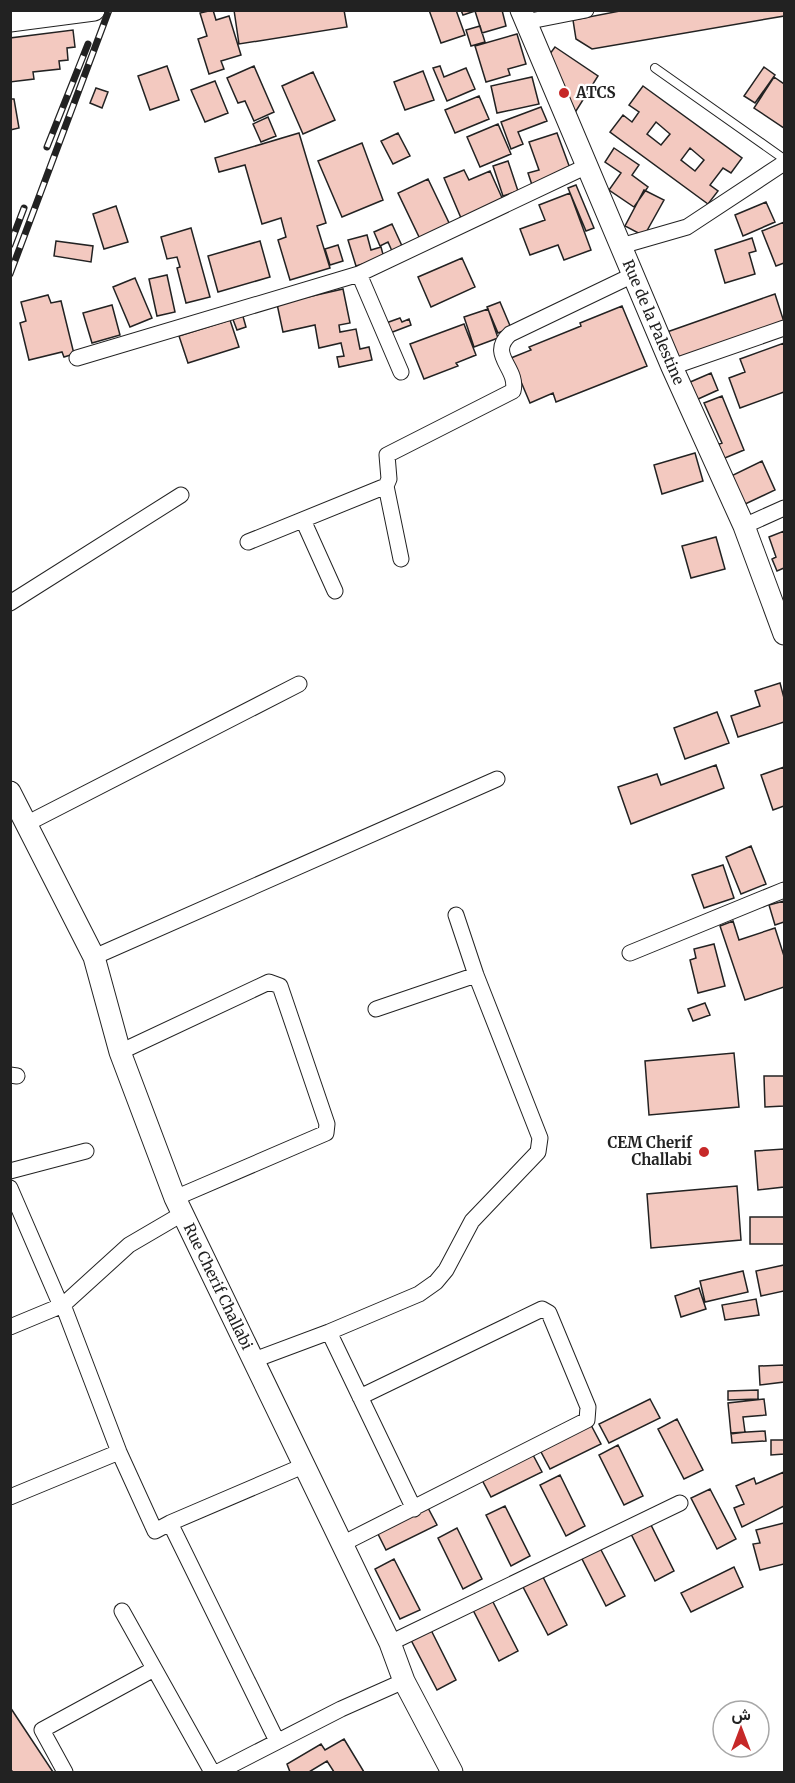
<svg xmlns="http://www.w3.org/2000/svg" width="795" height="1783" font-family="Merriweather,Vazirmatn,serif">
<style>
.building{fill:#f3c9c0;stroke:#222;stroke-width:1.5;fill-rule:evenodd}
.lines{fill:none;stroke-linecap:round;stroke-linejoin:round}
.lane-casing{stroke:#222;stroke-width:10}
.street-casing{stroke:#222;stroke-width:17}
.secondary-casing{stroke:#222;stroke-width:23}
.lane{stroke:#fff;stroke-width:8}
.street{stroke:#fff;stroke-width:15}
.secondary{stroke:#fff;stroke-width:21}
.rail-casing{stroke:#222;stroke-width:7}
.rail{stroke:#fff;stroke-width:4.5;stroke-dasharray:14;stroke-linecap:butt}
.poi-dot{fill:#c62828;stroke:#fff;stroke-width:2}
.labels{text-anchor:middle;stroke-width:4.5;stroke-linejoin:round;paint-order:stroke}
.poi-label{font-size:15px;font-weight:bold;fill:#222;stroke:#fff;text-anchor:start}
.street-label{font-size:15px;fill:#222;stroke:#fff}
</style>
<rect width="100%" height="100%" fill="#fff"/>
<path class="building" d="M213 10 216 20 229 16 241 55 221 61 224 69 209 74 198 39 207 36 200 13Z
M234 10H344L347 27 239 44Z
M429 10H456L465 35 441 43Z
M461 10H502L506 26 482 33 475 11 463 15Z
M625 10H784V16L592 49 576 39 573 20Z
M480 26 485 42 471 46 466 30Z
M73 30 75 47 67 48 68 60 59 61 60 69 33 72 34 79 10 82V38Z
M517 34 526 64 508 69 510 75 486 82 475 46Z
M555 47 598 76 576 111 564 104 546 59Z
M167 66 179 100 150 110 138 76Z
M254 66 274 112 254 121 245 101 238 103 227 78Z
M440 66 444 77 466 68 475 89 447 101 433 68Z
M764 67 775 75 755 103 744 96Z
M423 71 434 100 405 110 394 82Z
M313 72 335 120 303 134 282 86Z
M532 77 539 104 497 113 491 86Z
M774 77 784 84V128L754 108Z
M215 81 228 113 205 122 191 90Z
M643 86 742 158 731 173 723 168 710 185 718 191 708 204 610 132 623 115 632 122 639 112 629 105ZM656 122 670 134 661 145 647 134ZM690 148 704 160 695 171 681 160Z
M96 88 108 92 102 108 90 103Z
M479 96 489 119 455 133 445 110Z
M10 99H14L19 128 10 130Z
M541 107 547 121 518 132 523 144 511 149 501 122Z
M268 117 276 136 261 142 253 124Z
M498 124 511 154 480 167 467 137Z
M299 133 326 223 317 226 330 268 290 280 278 240 286 237 281 218 262 224 245 165 219 172 215 158Z
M398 133 410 156 393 164 381 141Z
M557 133 571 171 532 185 528 173 539 170 529 142Z
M362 143 383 200 342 217 318 161Z
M614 148 639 165 632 175 648 187 634 207 609 190 621 173 605 162Z
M508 161 518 191 503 196 493 166Z
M464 170 469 180 490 171 503 200 461 218 444 178Z
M428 179 451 227 421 241 398 193Z
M576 185 594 228 586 231 568 188Z
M644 190 664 200 644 236 625 226Z
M570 193 591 250 564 260 558 245 530 255 520 229 545 220 539 205Z
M766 202 775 222 743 236 735 215Z
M116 206 128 242 104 249 93 214Z
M784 222V263L776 266 762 231Z
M392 224 402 246 392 251 388 242 380 246 374 232Z
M191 228 210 297 186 303 177 268 180 267 177 257 167 259 161 237Z
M367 235 371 250 381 247 384 258 356 266 348 240Z
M752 238 756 251 749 253 755 274 725 283 715 250Z
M56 241 93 246 91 262 54 256Z
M260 241 270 277 218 292 208 256Z
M338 245 343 261 330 265 325 249Z
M462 258 475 287 431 307 418 277Z
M167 275 175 312 157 316 149 279Z
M135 278 152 318 130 327 113 287Z
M343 289 350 323 339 325 340 332 356 329 360 349 369 347 372 360 339 367 337 357 344 356 341 343 319 348 315 325 283 332 277 304Z
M775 294 784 322 678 364 667 332Z
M48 295 51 303 61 301 74 354 64 357 62 352 29 360 20 323 26 321 21 302Z
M500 302 511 328 498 333 487 307Z
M112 305 120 335 92 343 83 313Z
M622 306 647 366 556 402 553 393 530 403 511 358 531 350 529 347 581 326 580 323Z
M488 309 498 338 474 347 464 317Z
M242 313 246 327 237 330 232 317Z
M400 318 402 322 409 319 411 325 390 333 386 323Z
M230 320 239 347 188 363 179 336Z
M464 324 476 355 456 363 458 366 424 379 410 344Z
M784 343V392L740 408 729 378 745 372 740 359Z
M711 373 718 390 696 400 688 383Z
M722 396 744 450 720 460 714 446 722 443 704 403Z
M695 453 703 481 662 494 654 465Z
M762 461 775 490 741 506 727 478Z
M784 531V568L777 571 772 559 776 557 769 537Z
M716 537 725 569 691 578 682 546Z
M780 683 784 698V722L738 737 731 716 760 706 755 691Z
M717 712 729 743 685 759 674 728Z
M716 765 724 788 631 824 618 787 657 774 661 785Z
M784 767V806L773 810 761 775Z
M751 846 766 884 741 894 726 857Z
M723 865 734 898 704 908 692 875Z
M784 901V922L775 925 769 905Z
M733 921 739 940 775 928 784 956V987L745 1000 720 926Z
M714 944 725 986 698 993 690 960 696 958 694 949Z
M705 1003 710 1015 693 1021 688 1009Z
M734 1053 739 1107 649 1115 645 1061Z
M764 1076H784V1106L765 1107Z
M784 1149V1187L758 1190 755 1151Z
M737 1186 741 1240 651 1248 647 1194Z
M750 1217H784V1244H750Z
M784 1265V1291L761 1296 756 1271Z
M743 1271 748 1292 705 1302 700 1281Z
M699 1288 706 1309 681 1317 675 1296Z
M756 1299 759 1315 725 1320 722 1305Z
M784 1365V1382L760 1385 759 1366Z
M758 1390V1399L728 1400V1391Z
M650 1399 660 1418 609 1443 599 1424Z
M764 1399 766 1415 743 1417 745 1432 731 1434 728 1403Z
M677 1419 703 1470 684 1479 658 1429Z
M591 1425 601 1444 550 1469 540 1450Z
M765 1431 766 1441 732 1443 731 1433Z
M771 1440H784V1454L771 1455Z
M618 1445 643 1496 624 1505 599 1455Z
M532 1453 542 1472 491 1497 481 1478Z
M784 1472V1506L742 1527 734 1508 744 1504 736 1486 754 1478 756 1484Z
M560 1475 585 1526 566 1536 540 1485Z
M710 1489 736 1539 717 1549 691 1498Z
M427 1506 437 1525 386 1550 376 1530Z
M505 1506 530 1556 511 1566 486 1515Z
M649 1521 674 1571 655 1581 629 1530Z
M784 1523V1564L760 1570 753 1544 760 1543 756 1530Z
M457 1528 482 1579 463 1589 438 1538Z
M599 1546 625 1596 606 1606 580 1555Z
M394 1559 420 1610 400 1619 375 1569Z
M734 1567 743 1587 691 1612 681 1593Z
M542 1575 567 1625 548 1635 522 1585Z
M492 1600 518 1651 499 1661 473 1610Z
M431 1630 456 1680 437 1690 411 1640Z
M10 1707 53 1772H13L10 1769Z
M344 1739 364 1772H334L327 1761 309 1772H290L287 1764 321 1744 325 1750Z"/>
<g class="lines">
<defs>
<path id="lane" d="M655 68 784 159"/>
<path id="street" d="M525 22 586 10
M621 246 687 227 784 163
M77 358 359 274
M672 367 784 328
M401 372 359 274 587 166
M386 486 401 559
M303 520 335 591
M744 526 784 508
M248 542 386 486 389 479 387 455 513 391C519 368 487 355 510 334L633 275
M10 603 181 495
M28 823 299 684
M630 953 784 890
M94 957 497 779
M376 1009 476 975
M120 1052 269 982 280 986 327 1124 326 1133 175 1198
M10 1075 17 1076
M10 1171 86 1151
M10 1188 58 1299 63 1305 10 1327
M329 1332 414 1509
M254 1360 329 1332 419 1294 436 1282 446 1270 472 1221 538 1152 540 1138 476 975 456 915
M10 1497 119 1452
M170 1523 155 1531 119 1452 63 1305 129 1245 182 1214
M342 1544 587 1420 588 1407 549 1313 542 1309 360 1397
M122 1611 212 1772
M390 1643 680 1503
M277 1741 170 1523 303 1466
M65 1772 42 1730 154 1669
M218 1772 341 1709 404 1681"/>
<g id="secondary">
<path id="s1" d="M521 10 672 367 744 526 784 634"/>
<path d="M10 21 94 10"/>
<path id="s2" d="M10 792 94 957 120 1052 175 1198 390 1643 404 1681 452 1772"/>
</g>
</defs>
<use href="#lane" class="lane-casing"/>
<use href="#street" class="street-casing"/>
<use href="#secondary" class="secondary-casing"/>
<use href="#lane" class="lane"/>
<use href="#street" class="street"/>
<use href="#secondary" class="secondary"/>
<defs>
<path id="rail" d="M47 147 88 44
M10 245 24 208
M10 274 109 10"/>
</defs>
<use href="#rail" class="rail-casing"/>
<use href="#rail" class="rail"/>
</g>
<g class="poi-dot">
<circle cx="564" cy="93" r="6"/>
<circle cx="704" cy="1152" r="6"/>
</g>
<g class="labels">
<g class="poi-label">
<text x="576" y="98">ATCS</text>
<text x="692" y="1148" text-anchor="end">CEM Cherif<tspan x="692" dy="17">Challabi</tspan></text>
</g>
<g class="street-label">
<text dy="5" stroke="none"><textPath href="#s1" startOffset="339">Rue de la Palestine</textPath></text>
<text dy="5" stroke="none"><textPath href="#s2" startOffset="538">Rue Cherif Challabi</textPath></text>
</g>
</g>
<rect width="795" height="1783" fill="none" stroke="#222222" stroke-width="24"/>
<g transform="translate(741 1729)"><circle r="28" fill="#ffffff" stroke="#a7a7a7" stroke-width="1.5"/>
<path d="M0-4.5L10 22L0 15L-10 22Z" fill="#c62828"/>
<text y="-9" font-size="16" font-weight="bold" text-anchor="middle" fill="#222222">ش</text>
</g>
</svg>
